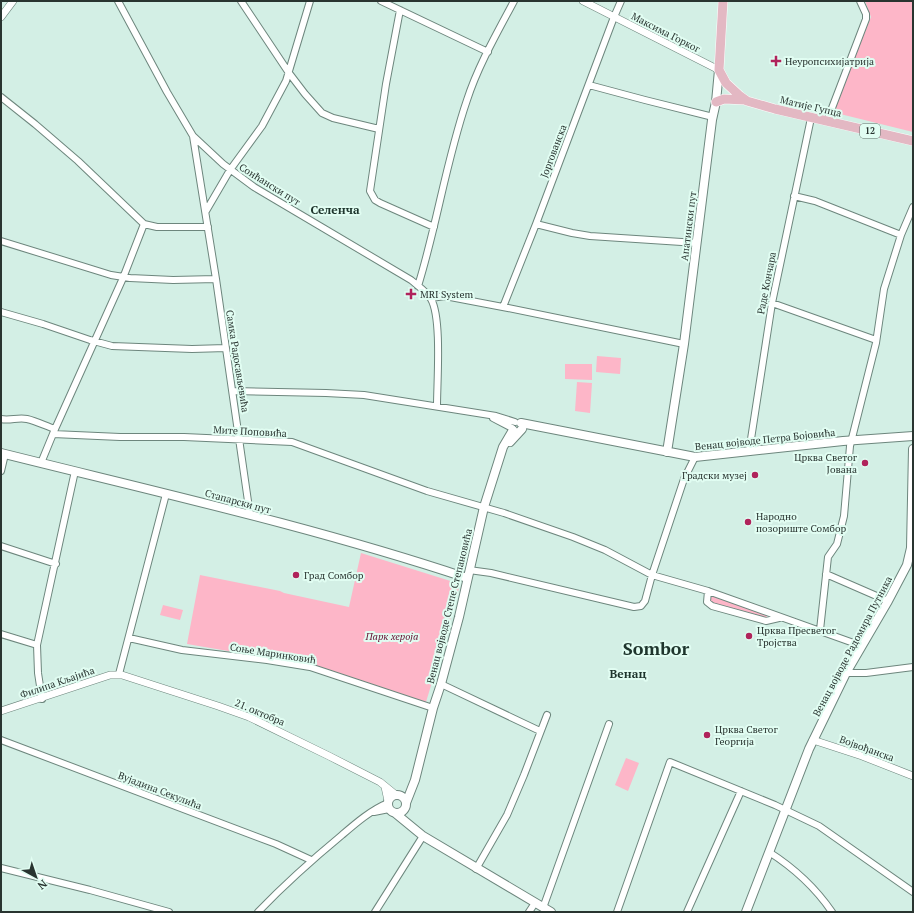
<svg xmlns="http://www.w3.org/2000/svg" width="914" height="913" font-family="'PT Serif',serif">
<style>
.green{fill:#fdb6c8}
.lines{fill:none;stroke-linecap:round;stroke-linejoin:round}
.minor-casing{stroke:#6d867d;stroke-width:8}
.tertiary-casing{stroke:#6d867d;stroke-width:8}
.secondary-casing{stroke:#6d867d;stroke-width:10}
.primary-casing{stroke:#fff;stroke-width:10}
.minor{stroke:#fff;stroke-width:6}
.tertiary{stroke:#fff;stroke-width:7}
.secondary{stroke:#fff;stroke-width:8}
.primary{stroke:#e3b8c3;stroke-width:9}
.poi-dot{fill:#b0235b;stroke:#e1fdf2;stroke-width:1.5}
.labels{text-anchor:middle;stroke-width:4;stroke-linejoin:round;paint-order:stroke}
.shield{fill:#e1fdf2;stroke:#60706a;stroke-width:1}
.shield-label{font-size:9px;font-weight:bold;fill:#293430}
.street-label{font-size:10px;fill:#293430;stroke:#e1fdf2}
.poi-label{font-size:10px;fill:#293430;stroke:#e1fdf2;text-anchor:start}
.park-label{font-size:10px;font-style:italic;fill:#651032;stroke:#e1fdf2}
.quarter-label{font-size:12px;font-weight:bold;fill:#1e352d;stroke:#e1fdf2}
.town-label{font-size:18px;font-weight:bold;fill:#1e352d;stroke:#e1fdf2}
</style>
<rect width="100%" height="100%" fill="#d3efe5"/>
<path class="green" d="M865 1H913V132L832 112 871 17Z
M597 356 621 358 620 374 596 372Z
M565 364H592V380L565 379Z
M577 382 592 383 590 413 575 411Z
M361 553 460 584 443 646 426 702 315 666 187 644 200 575 280 591 284 593 349 607Z
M714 595 766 614 767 617 765 618 710 603V598Z
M163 605 183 610 180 620 160 615Z
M626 758 639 763 628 791 615 785Z"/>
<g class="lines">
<defs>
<path id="minor" d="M118 1 167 92 193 136 223 164 254 187 411 280C418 286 427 292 431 299 442 318 437 382 437 406
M241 1 289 73 305 94 322 113 333 118 379 129
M381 1 488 52
M400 10 386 84 370 191 375 200 380 203 434 227
M589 85 645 100 713 117
M1 97 35 124 78 161 144 224 157 227H208
M827 121 866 19V14L860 1
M193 136 216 279 250 515
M794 196 815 201 901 235
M206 211 230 170 262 126 286 81 310 1
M536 224 572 233 590 236 697 243
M1 241 111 275 130 278 173 280 216 279
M418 286C437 225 446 161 467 100 478 66 497 33 514 1
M431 298 445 296 508 308 684 344
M772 303 876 340
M503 307 536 224 614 17 621 1
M1 312 43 324 90 340 112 346 192 349 226 348
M233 391 326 393 364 395 496 416 515 422
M493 418 512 428
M1 419C10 421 18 417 27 419 36 421 46 426 55 429
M53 434 120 437H184L292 442 427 491 504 513 573 537 605 550 652 575 708 591 862 646
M749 452 772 303 811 118
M41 463 55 429 123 278 144 224
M1 471 5 454
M1 546 56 564
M469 570 491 573 634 607 641 606 645 601 652 575 684 479 695 457
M826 574 888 601
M708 591 707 602 712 606 766 621 779 618
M820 630 828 557 837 544 844 516 850 446 876 343 884 289 901 235 913 207
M1 634 37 645
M129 638 182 650 267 660 310 667 433 708
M846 673H866L913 667
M119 674 166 494
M441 684 540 731
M42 699 38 673 37 645 75 471
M1 740 276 844 311 860
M374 812 389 809
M769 852C794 868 815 887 832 912
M1 868 90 890 169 912
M476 869 507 815 524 775 547 715
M543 908 609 724
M258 912C284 885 313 859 342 835 356 823 371 810 388 803
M375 912 423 836
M529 912 535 903
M617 912 670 762 775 805 819 826 913 892
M687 912 741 791"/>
<path id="tertiary" d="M583 1 719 70
M1 17 13 1
M1 711 110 675H122L218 706 249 717 329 756 380 782 396 795
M813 740 862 756 913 776
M385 787 388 801"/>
<path id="secondary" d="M521 423 695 457 843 441 913 436
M510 442 522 429
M667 452 684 344 712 120 716 102 719 70
M1 453C157 492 314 527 467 578
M388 804a9 9 0 1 1 18 0a9 9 0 1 1-18 0Z
M406 803 415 780 433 708 441 684 459 617 484 507 503 447 513 430
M395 813 423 836 551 912
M746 912 809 749 846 673 888 601 907 565 911 548 913 449"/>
<path id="primary" d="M723 1 719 70 726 83 740 96 747 101 775 109 913 141
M716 102 724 99 745 100"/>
</defs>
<use href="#minor" class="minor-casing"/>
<use href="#tertiary" class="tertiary-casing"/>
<use href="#secondary" class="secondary-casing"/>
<use href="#primary" class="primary-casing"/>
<use href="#minor" class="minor"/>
<use href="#tertiary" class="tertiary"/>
<use href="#secondary" class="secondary"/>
<use href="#primary" class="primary"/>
</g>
<g class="poi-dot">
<path d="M774 55h4v4h4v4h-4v4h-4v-4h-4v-4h4z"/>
<path d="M409 288h4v4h4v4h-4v4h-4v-4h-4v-4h4z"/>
<circle cx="865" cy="463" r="4"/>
<circle cx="755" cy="475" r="4"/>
<circle cx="748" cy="522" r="4"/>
<circle cx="296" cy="575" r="4"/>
<circle cx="749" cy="636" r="4"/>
<circle cx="707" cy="735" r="4"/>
</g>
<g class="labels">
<rect class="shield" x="860" y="124" width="20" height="14" rx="3"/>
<g class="shield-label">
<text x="870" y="134">12</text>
</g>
<g class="street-label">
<text transform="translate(666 32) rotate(27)" y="4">Максима Горког</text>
<text transform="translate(811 106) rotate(13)" y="4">Матије Гупца</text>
<text transform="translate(553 151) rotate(-69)" y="4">Јоргованска</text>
<text transform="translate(270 184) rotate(32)" y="4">Сонћански пут</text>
<text transform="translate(688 226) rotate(-83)" y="4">Апатински пут</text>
<text transform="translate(766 283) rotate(-79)" y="4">Раде Кончара</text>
<text transform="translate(238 361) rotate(81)" y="4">Самка Радосављевића</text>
<text transform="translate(250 431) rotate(3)" y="4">Мите Поповића</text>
<text transform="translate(765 439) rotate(-6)" y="4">Венац војводе Петра Бојовића</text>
<text transform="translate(238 501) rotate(15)" y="4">Стапарски пут</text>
<text transform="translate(449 606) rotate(-76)" y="4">Венац војводе Степе Степановића</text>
<text transform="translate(852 646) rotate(-62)" y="4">Венац војводе Радомира Путника</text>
<text transform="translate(273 653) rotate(9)" y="4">Соње Маринковић</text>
<text transform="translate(57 682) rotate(-19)" y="4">Филипа Кљајића</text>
<text transform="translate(260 712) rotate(23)" y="4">21. октобра</text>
<text transform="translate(867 748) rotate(20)" y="4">Војвођанска</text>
<text transform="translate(160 790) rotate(21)" y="4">Вујадина Секулића</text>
</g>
<g class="poi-label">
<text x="785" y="65">Неуропсихијатрија</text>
<text x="420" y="298">MRI System</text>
<text x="857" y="461" text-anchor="end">Црква Светог<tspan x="857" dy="12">Јована</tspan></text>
<text x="747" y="479" text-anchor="end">Градски музеј</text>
<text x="756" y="520">Народно<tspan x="756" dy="12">позориште Сомбор</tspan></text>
<text x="304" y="579">Град Сомбор</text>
<text x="757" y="634">Црква Пресветог<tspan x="757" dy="12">Тројства</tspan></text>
<text x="715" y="733">Црква Светог<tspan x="715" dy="12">Георгија</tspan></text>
</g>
<g class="park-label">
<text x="392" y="640">Парк хероја</text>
</g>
<g class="quarter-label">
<text x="335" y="214">Селенча</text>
<text x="628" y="678">Венац</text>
</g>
<g class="town-label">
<text x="656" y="655">Sombor</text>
</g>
</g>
<rect width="914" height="913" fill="none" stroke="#293430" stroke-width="4"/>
<g transform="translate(36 877) rotate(140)" stroke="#e1fdf2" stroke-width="3" paint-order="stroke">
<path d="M0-3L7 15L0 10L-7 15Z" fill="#293430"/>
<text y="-6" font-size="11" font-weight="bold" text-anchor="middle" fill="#293430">N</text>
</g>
</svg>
